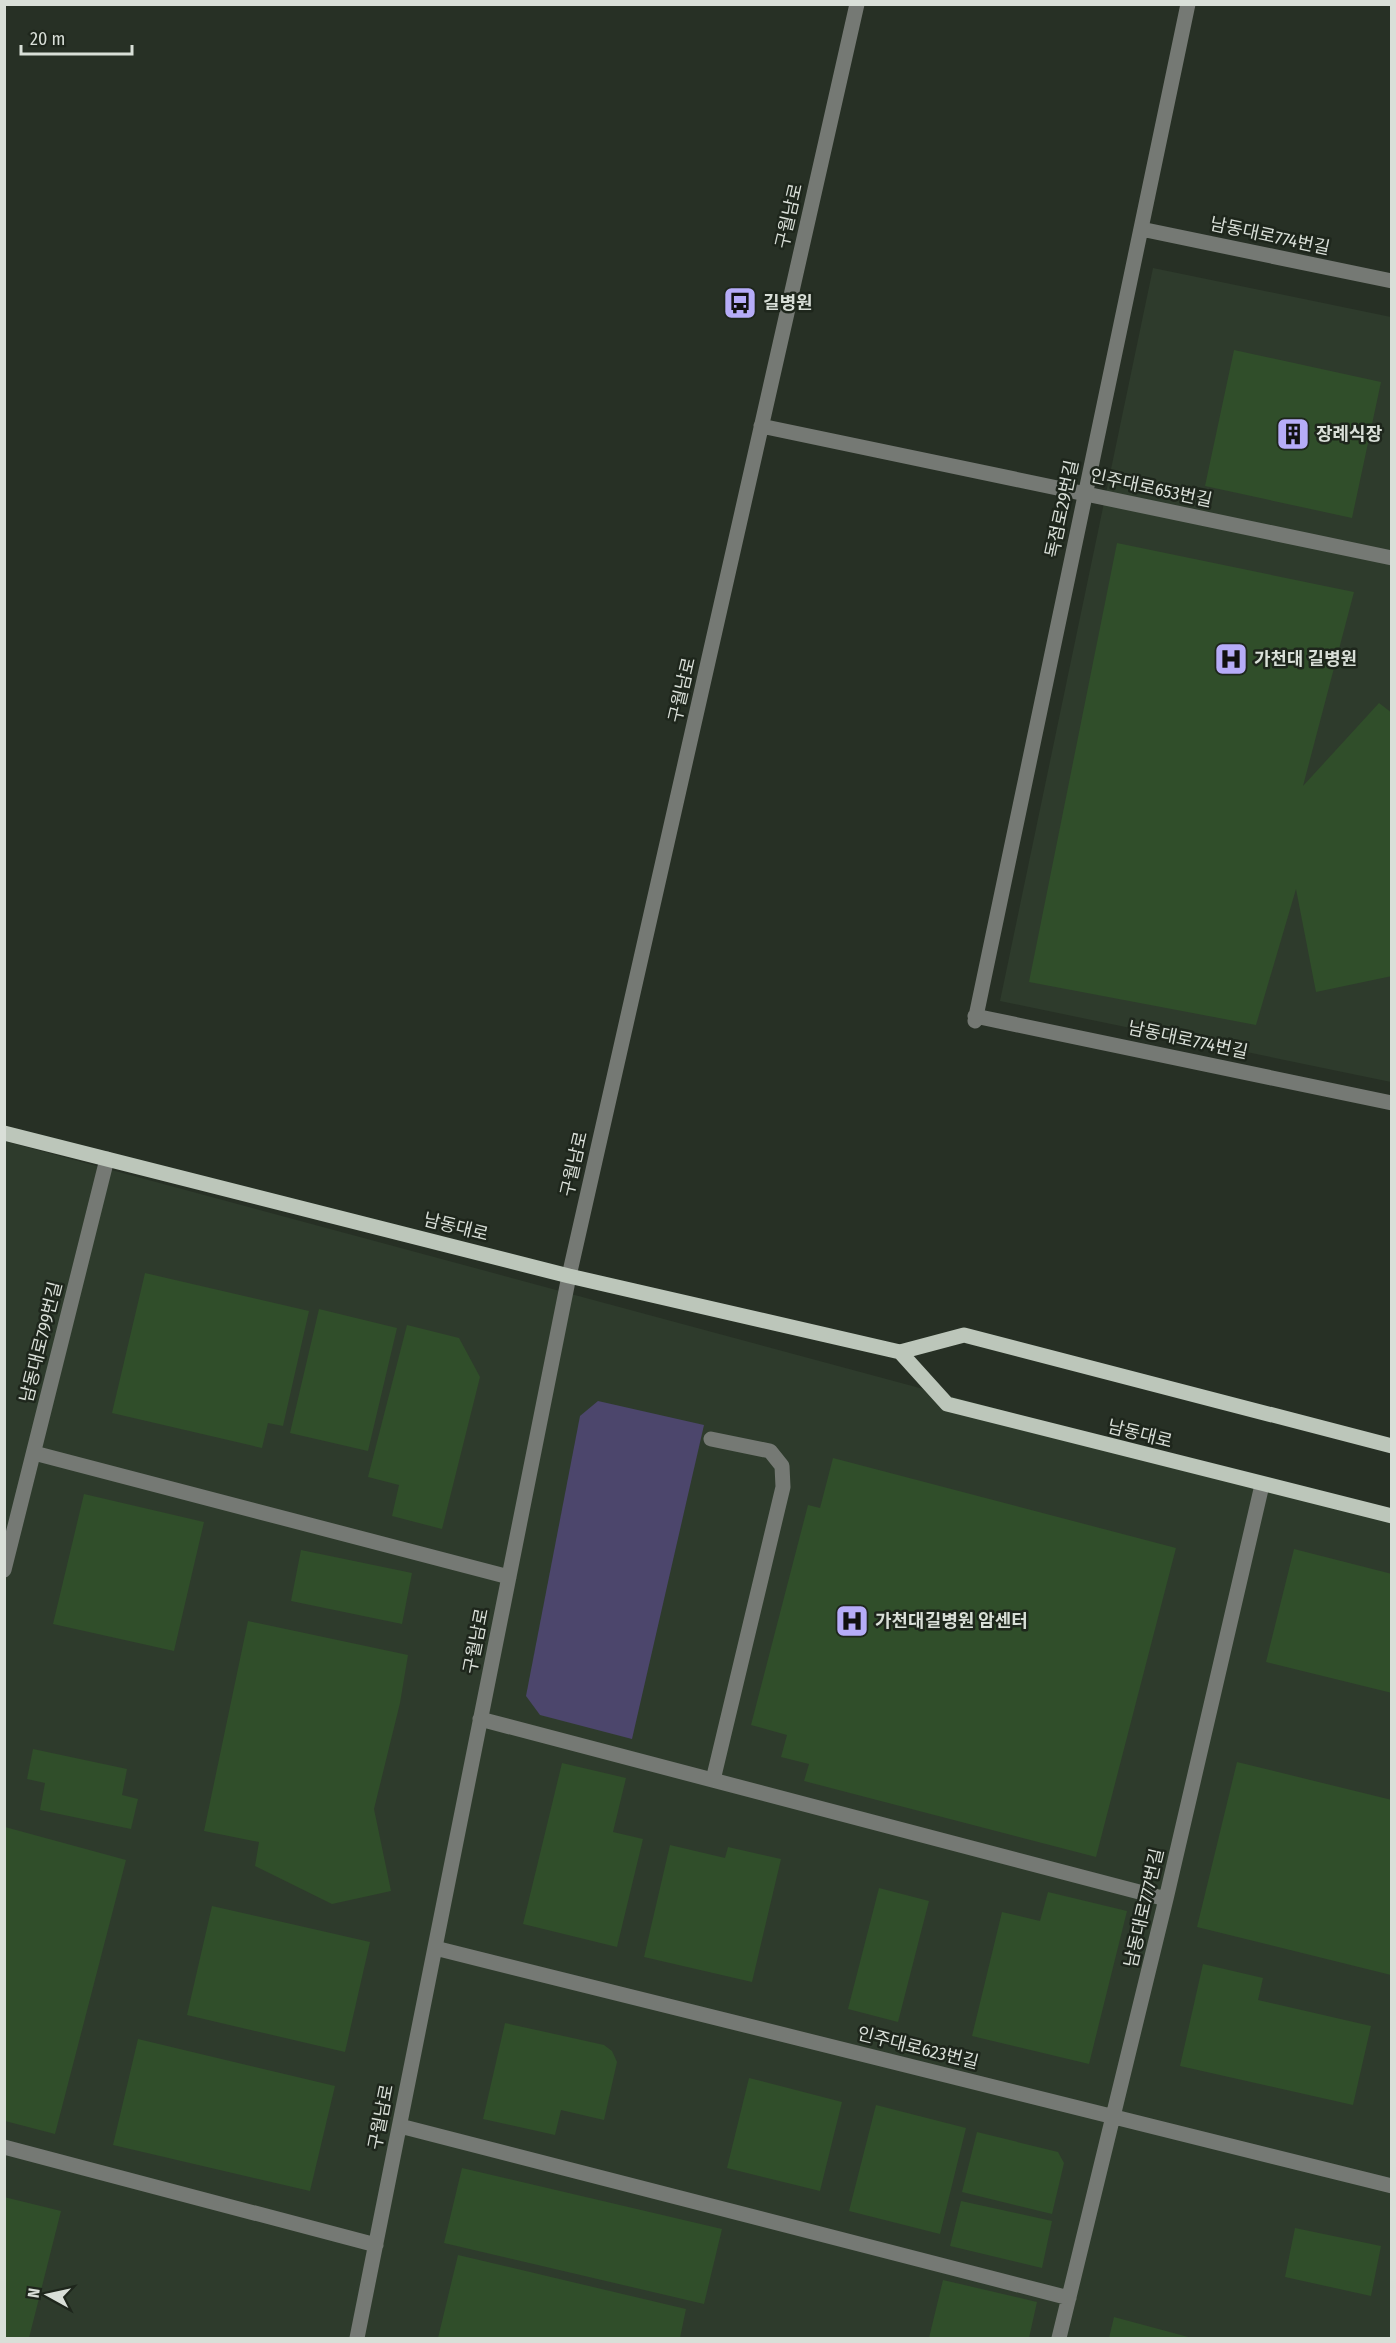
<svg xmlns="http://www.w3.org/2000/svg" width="1396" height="2343" font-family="'Fira Sans Condensed','Noto Sans KR',sans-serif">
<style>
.built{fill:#2e3b2c}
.green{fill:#4c466c}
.building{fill:#304e2a}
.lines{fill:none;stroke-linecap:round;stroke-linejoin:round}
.minor{stroke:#757974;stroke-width:15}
.major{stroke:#bcc6ba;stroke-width:15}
.labels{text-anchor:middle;stroke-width:5;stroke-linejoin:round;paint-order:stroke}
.street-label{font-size:18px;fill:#d9dfd8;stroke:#1e261c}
.poi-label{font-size:18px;font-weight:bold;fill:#d9dfd8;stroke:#1e261c;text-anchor:start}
</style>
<rect width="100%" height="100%" fill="#273025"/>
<path class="built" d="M1153 268 1391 317V1082L1000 1001Z
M4 1141 1391 1515V2338H5Z"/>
<path class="green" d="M598 1401 704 1425 632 1739 540 1715 526 1696 580 1416Z"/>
<path class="building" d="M1234 350 1381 382 1352 518 1205 486Z
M1117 543 1354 592 1303 786 1379 703 1392 713V976L1316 992 1296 889 1256 1025 1029 982Z
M145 1273 309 1311 283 1426 268 1423 262 1448 112 1413Z
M319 1309 397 1328 368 1451 290 1433Z
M407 1325 459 1338 480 1377 442 1529 392 1516 399 1485 368 1477Z
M833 1458 1176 1548 1096 1857 804 1781 809 1764 781 1757 787 1735 751 1725 808 1505 820 1508Z
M84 1494 204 1522 174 1651 53 1624Z
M1294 1549 1392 1574V1693L1266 1662Z
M301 1550 412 1573 402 1624 291 1601Z
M248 1621 408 1655 400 1703 374 1809 391 1891 332 1904 255 1866 259 1842 204 1831Z
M33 1749 127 1769 122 1795 138 1799 131 1829 40 1810 45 1783 27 1779Z
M1237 1762 1392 1800 1391 1975 1197 1927Z
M562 1763 626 1778 613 1832 643 1839 617 1947 523 1924Z
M5 1827 126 1860 55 2134 5 2121Z
M670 1845 725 1858 728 1847 781 1859 752 1982 644 1957Z
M879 1888 929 1901 898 2022 848 2009Z
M1048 1892 1127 1911 1089 2064 972 2036 1002 1912 1040 1921Z
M212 1906 370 1942 345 2052 187 2015Z
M1203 1964 1263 1978 1258 2000 1371 2026 1353 2105 1180 2066Z
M505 2023 604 2045 612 2051 617 2062 604 2120 561 2110 555 2135 483 2119Z
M138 2039 335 2086 310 2191 113 2145Z
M749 2078 842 2102 820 2191 727 2168Z
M876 2105 966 2128 940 2234 849 2211Z
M977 2132 1058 2152 1064 2163 1052 2214 962 2192Z
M462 2168 722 2229 704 2304 444 2243Z
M4 2197 61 2211 29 2338H4Z
M961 2201 1052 2221 1042 2268 950 2246Z
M1295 2228 1381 2246 1371 2296 1285 2277Z
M458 2255 686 2309 680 2338H438Z
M943 2280 1037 2302 1029 2338H929Z
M1114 2317 1192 2338H1109Z"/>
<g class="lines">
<path class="minor" d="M1141 229 1392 281
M761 426 1392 558
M975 1016 1392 1103
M975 1021 1188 4
M711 1439 770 1451 782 1466 783 1487 713 1780
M34 1453 509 1577
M4 1570 107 1159
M480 1719 1166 1899
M435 1948 1392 2186
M400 2126 1069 2298
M4 2147 376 2245
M357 2338 569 1276 857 4
M1059 2338 1166 1899 1262 1485"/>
<path class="major" d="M4 1133 569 1276 900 1352 964 1335 1392 1446
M900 1352 947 1404 1392 1516"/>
</g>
<defs>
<symbol id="bus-square" viewBox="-11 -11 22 22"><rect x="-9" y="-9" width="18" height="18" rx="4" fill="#b6acf8" stroke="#1e261c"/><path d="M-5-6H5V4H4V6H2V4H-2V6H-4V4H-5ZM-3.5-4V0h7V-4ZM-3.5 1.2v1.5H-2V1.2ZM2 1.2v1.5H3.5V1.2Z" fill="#111"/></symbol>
<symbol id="building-square" viewBox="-11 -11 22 22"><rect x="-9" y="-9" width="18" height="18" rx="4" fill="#b6acf8" stroke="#1e261c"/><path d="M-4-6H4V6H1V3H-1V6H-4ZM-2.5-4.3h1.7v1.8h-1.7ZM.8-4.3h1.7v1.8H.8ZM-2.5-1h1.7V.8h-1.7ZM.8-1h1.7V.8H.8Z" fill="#111"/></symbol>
<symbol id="hospital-square" viewBox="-11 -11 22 22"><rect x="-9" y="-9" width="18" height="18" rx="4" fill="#b6acf8" stroke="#1e261c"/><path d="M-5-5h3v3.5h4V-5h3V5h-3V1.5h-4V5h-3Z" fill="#111"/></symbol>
</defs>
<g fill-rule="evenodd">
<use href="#bus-square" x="721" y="284" width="38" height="38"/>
<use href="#building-square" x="1274" y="415" width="38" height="38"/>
<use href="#hospital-square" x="1212" y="640" width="38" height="38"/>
<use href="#hospital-square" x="833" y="1602" width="38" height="38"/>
</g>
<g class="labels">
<g class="street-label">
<text transform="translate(789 216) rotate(-77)" y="6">구월남로</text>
<text transform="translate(1270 236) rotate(12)" y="6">남동대로774번길</text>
<text transform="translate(1151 488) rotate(12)" y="6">인주대로653번길</text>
<text transform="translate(1062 509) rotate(-78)" y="6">독점로29번길</text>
<text transform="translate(682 690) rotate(-77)" y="6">구월남로</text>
<text transform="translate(1188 1040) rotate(12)" y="6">남동대로774번길</text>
<text transform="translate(574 1164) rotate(-77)" y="6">구월남로</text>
<text transform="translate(456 1227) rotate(14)" y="6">남동대로</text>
<text transform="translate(41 1342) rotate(-76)" y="6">남동대로799번길</text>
<text transform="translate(1140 1434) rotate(14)" y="6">남동대로</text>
<text transform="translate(476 1641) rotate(-79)" y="6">구월남로</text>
<text transform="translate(1144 1908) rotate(-77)" y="6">남동대로777번길</text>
<text transform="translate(918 2048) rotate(14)" y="6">인주대로623번길</text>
<text transform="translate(381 2117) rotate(-79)" y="6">구월남로</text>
</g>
<g class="poi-label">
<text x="763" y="309">길병원</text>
<text x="1316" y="440">장례식장</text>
<text x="1254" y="665">가천대 길병원</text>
<text x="875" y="1627">가천대길병원 암센터</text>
</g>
</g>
<rect width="1396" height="2343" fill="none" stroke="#d9dfd8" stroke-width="12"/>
<g transform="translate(48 2295) rotate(278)" stroke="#1e261c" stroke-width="4.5" paint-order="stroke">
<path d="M0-4.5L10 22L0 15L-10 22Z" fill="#d9dfd8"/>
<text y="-9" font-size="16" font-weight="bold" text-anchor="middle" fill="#d9dfd8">N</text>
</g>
<path d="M21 45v9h111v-9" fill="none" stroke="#d9dfd8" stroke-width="3"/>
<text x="30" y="45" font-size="18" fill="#d9dfd8" stroke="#1e261c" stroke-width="4.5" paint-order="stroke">20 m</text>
</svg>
